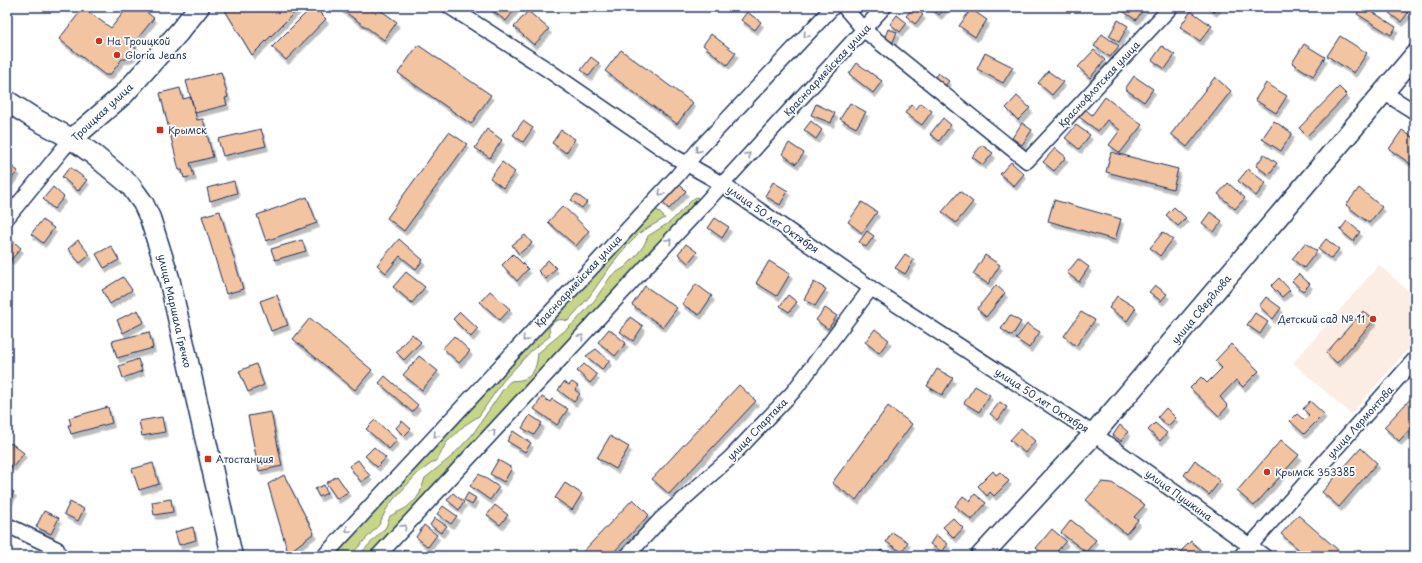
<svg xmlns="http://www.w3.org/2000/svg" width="1422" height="563" font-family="'Playpen Sans',sans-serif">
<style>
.built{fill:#fbede3}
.green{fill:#c7d588;stroke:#718273}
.building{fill:#f3c4a2;stroke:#1b2f5e;filter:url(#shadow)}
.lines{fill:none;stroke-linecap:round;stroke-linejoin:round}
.minor-casing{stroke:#1b2f5e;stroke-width:17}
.secondary-casing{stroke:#1b2f5e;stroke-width:23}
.minor{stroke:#fff;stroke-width:14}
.secondary{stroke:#fff;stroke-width:20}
.oneway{stroke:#8d97ae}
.poi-dot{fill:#c8321e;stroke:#fff;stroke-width:1.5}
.labels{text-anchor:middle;stroke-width:3.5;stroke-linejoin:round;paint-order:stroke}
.poi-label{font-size:10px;fill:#1b2f5e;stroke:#fff;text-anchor:start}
.street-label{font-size:10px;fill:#1b2f5e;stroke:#fff}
</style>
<defs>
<filter id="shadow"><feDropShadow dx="2.5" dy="4.5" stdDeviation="0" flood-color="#0004"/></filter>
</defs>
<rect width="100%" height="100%" fill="#fff"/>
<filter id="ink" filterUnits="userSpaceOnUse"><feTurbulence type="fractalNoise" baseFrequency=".025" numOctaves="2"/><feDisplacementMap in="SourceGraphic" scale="8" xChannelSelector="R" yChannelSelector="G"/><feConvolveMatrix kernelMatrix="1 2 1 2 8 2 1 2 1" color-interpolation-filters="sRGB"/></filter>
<g filter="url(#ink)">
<path class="built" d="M1379 265 1415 297V341L1351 414 1293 363Z"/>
<path class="green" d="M697 197 699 199 698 203 661 239 377 549 370 556H358L386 527 390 516 406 508 416 499 420 493 425 478 451 457 472 435 504 388C506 386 509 382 511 381 515 380 520 381 524 379 535 375 537 364 538 353L575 322 594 301 611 276 625 267 636 256 644 245 648 236 670 222 693 199Z
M654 207 665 218 641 232 626 247 618 256 589 297 568 321C559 318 554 320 549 328L550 336 532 350 503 381 479 416 465 425 446 443 438 459 418 473 393 500 386 510 379 525 350 556H333Z"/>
<path class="building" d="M128 7H140L154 18 134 43 136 50 132 56 126 59H122L110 75H105L59 39 83 8 111 28Z
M223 7H300L252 55Z
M312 7H314L326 19 286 60 272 47Z
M338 7H376L397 22 384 40Z
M492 7H517L506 21 490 9Z
M914 7 923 15 915 24 906 16Z
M930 7H946L939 15Z
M1127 7H1142L1144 8 1136 20 1124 12Z
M1208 7H1219L1214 12Z
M1361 7H1365L1396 27 1391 35 1357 14Z
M1394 7H1399L1408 13 1401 22 1389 13Z
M971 9 987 20 975 37 959 26Z
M528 11 549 29 534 45 514 27Z
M1191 11 1212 26 1200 41 1180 27Z
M747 12 761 22 755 30 741 20Z
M897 15 907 23 900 32 890 24Z
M1118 20 1128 26 1119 42 1109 36Z
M888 29 897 32 893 42 884 39Z
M711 34 736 53 727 65 703 45Z
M1102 34 1119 46 1110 57 1094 46Z
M1340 36 1367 53 1354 73 1327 56Z
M1304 44 1325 57 1313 76 1292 63Z
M418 45 491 95 471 124 398 73Z
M1162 46 1175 55 1165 69 1152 60Z
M621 50 693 103 677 124 605 71Z
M1094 50 1105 60 1090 78 1078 67Z
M985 53 1013 67 1003 83 977 69Z
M591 57 599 63 589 76 581 70Z
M857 63 882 81 873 93 849 74Z
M1048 71 1063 82 1052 95 1038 83Z
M221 72 228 97 225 98 227 105 195 113 186 81Z
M938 73 949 81 941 91 930 83Z
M1134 76 1153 89 1144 102 1125 89Z
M1215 77 1231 91 1187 147 1171 134Z
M1266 83 1287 96 1276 113 1255 100Z
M1339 87 1347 95 1307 136 1299 128Z
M180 88 183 99 191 97 197 120 203 119 213 157 190 163 194 176 184 178 182 170H179L160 93Z
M1017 96 1030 108 1018 120 1006 108Z
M1105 97 1142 125 1120 153 1109 145 1120 130 1107 120 1098 131 1079 117 1085 109 1092 115Z
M850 103 866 112 856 128 840 119Z
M921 103 932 111 922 125 905 113 911 105 916 109Z
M816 104 835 113 831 123 811 115Z
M943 118 951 125 939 141 930 134Z
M523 121 533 128 523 142 513 135Z
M811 121 822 130 816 139 804 130Z
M1274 121 1292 133 1281 151 1262 139Z
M1022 123 1032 130 1022 145 1012 138Z
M1076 125 1090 135 1079 149 1065 138Z
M261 129 266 146 223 156 218 139Z
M487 129 502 140 490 158 475 148Z
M561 130 575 139 566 153 552 143Z
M1402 130 1415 139V167L1389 149Z
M449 132 467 144 404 231 387 218Z
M789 143 804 153 796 164 782 154Z
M982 145 993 153 983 165 972 157Z
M1055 148 1066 157 1054 171 1043 162Z
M1111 152 1178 169 1173 189 1106 172Z
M1264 154 1277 163 1269 175 1256 166Z
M502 162 515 172 503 188 490 178Z
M1011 162 1024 174 1014 186 1000 174Z
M7 163 18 171 10 181 7 178Z
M70 167 87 180 78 191 62 177Z
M1248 169 1266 183 1256 196 1238 181Z
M234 181 237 193 210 201 207 188Z
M773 182 788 191 780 205 765 196Z
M678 183 686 191 669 209 661 201Z
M1228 183 1245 198 1235 209 1218 194Z
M53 187 64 197 54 209 43 199Z
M1359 188 1382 207 1369 223 1346 205Z
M960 191 973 202 956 223 942 212Z
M576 194 587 202 582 208 571 200Z
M307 197 317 223 266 241 257 215Z
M1054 200 1121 219 1115 240 1048 221Z
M862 202 877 212 862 233 848 222Z
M563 206 589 231 576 246 548 222Z
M1174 207 1186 218 1178 226 1166 215Z
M220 211 243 289 226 294 202 216Z
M1210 212 1222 221 1214 232 1202 223Z
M715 218 729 227 722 238 708 228Z
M42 220 54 228 43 243 31 234Z
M1347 221 1360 232 1353 241 1340 230Z
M867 231 874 236 866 247 859 242Z
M1163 232 1173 239 1160 256 1150 248Z
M525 235 532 243 519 254 512 245Z
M9 238 21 248 11 260 7 257V240Z
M399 239 423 260 416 269 400 256 386 273 377 265Z
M1326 239 1339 249 1331 259 1318 249Z
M78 240 90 255 80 263 68 249Z
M302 240 306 251 275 260 271 249Z
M1305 243 1317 251 1304 268 1292 259Z
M686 244 697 252 688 263 678 254Z
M111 246 119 260 104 268 96 254Z
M513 254 528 269 517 281 502 265Z
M905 254 914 260 905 274 895 268Z
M985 255 1000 265 988 284 973 274Z
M1078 259 1089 267 1079 282 1067 273Z
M548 260 556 268 546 279 538 271Z
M769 261 790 274 777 296 756 283Z
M406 272 425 287 412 303 393 287Z
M1299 274 1310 284 1303 291 1292 281Z
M123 277 132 290 110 304 102 290Z
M1279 278 1290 290 1282 297 1271 286Z
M814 282 826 289 815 306 804 299Z
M696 284 712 296 699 315 682 304Z
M996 285 1005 293 986 317 977 309Z
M1155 285 1167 294 1161 301 1149 292Z
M645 286 677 308 663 327 632 305Z
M490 291 510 309 500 320 480 302Z
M277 295 288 325 271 331 260 301Z
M788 295 797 302 789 312 780 306Z
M1117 296 1136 308 1127 321 1109 308Z
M1266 297 1281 308 1273 319 1259 306Z
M825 308 837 316 828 329 816 320Z
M138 310 144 322 123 333 117 320Z
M1363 311 1374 320 1337 363 1326 353Z
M460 312 478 329 471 337 453 319Z
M1081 312 1095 320 1076 346 1064 336Z
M1255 313 1268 322 1260 334 1247 325Z
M1010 315 1021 322 1012 336 1001 329Z
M630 317 643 326 633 341 620 332Z
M310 318 372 370 355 390 293 339Z
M1027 324 1040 332 1029 348 1016 339Z
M609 329 626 343 615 356 598 342Z
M875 329 889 340 879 353 865 342Z
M149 332 153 348 117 358 112 341Z
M412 334 421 342 404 360 396 352Z
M454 336 470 351 459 363 443 348Z
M1231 344 1259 371 1243 387 1236 380 1220 397 1228 406 1219 416 1190 388 1201 377 1207 383 1222 368 1215 361Z
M596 349 610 361 602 369 586 356Z
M419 356 438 371 422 390 403 375Z
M138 359 142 371 123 378 119 366Z
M256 364 264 385 248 392 239 371Z
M584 364 597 375 590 383 577 371Z
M937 369 953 378 942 395 927 386Z
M385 376 418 405 412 412 379 383Z
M564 382 569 385 572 382 578 386 575 390 580 394 574 402 558 390Z
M739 385 756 401 669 494 652 479Z
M975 386 990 395 979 412 964 403Z
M1415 394V424L1399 441 1384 427Z
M542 397 550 402 552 399 568 409 557 425 534 409Z
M1310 401 1324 414 1304 434 1290 421 1297 414 1304 420 1309 415 1303 409Z
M1000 402 1007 407 998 420 990 414Z
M888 406 912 424 856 500 832 483Z
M108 407 112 423 71 434 68 425H71L69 418Z
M1166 408 1176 418 1168 426 1158 417Z
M271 412 282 466 259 471 248 416Z
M530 415 542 423 534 435 522 428Z
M162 417 165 432 142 436 139 421Z
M375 420 397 440 389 449 366 429Z
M402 421 411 429 404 436 396 428Z
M1155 423 1167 433 1160 441 1148 430Z
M1120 425 1128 432 1121 441 1113 435Z
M1021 428 1035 441 1025 453 1010 440Z
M513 431 531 443 525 452 507 441Z
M610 436 629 447 616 469 597 458Z
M1281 440 1299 455 1254 506 1237 491Z
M11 443 24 453 13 467 7 463V447Z
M374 447 386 458 377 467 365 456Z
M1361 448 1377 463 1339 507 1322 492Z
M358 460 370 476 361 482 349 466Z
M498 460 512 468 504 482 490 474Z
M1195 460 1220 481 1209 495 1184 475Z
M153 463 159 484 139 490 132 469Z
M993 471 996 475 1000 472 1009 481 994 496 990 492 987 496 978 486Z
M479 474 499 487 490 500 470 486Z
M284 475 314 533 288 553 268 484Z
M337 476 348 492 337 499 326 483Z
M1102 482 1112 483 1145 505 1134 517 1138 520 1126 534 1086 500Z
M565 483 582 494 572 510 555 498Z
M324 485 327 493 319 497 315 489Z
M7 488 14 492 7 505Z
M453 493 464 502 459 510 447 500Z
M468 493 476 498 472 505 464 500Z
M975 494 986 503 972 520 955 506 963 496 970 501Z
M171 499 173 512 154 515 152 502Z
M633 499 649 515 610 556H579Z
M70 502 84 509 78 521 64 514Z
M495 505 508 515 500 525 487 515Z
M443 506 457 516 451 524 437 514Z
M44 511 59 518 51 534 36 527Z
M1298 515 1345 556H1306L1281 534Z
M435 518 447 526 441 533 430 525Z
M953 518 963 528 954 538 943 527Z
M1071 520 1096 540 1086 552 1061 533Z
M424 525 437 535 428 547 416 537Z
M193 527 196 540 179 545 175 532Z
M1052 529 1066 541 1053 556H1045L1036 548Z
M892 532 908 542 902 552 886 542Z
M936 535 948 544 942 552 930 544Z
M1191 541 1207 556H1166L1172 550 1177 555Z
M405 549 415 555 412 556H403L401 554Z
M881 550 889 556H877Z"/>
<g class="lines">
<defs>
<path id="minor" d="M450 7 545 68 673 156 722 184 871 288 1094 434 1264 556
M844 7 864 30 1027 161 1171 7
M1383 92 1415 112
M7 218 62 150 72 139
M7 525 57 549
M324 556 677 176 699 149 833 7
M378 556 707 201 884 7
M627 556 661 519 730 458 793 392 871 288
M1241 556 1415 359"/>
<path id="secondary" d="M7 101 35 119 72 139 94 155 130 185 143 203 150 218 169 278 232 556
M72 139 124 94 179 32 199 7
M981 556 1094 434 1415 55"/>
</defs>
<use href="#minor" class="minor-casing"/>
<use href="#secondary" class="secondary-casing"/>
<use href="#minor" class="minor"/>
<use href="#secondary" class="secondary"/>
</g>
<defs><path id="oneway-chevron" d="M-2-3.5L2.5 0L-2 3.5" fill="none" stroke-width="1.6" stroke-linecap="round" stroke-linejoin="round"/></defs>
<g class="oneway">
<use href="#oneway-chevron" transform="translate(806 35) rotate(133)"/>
<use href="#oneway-chevron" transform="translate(698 150) rotate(130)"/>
<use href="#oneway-chevron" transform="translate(748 155) rotate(-47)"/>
<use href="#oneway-chevron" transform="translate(661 193) rotate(133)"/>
<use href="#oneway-chevron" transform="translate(669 241) rotate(-47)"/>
<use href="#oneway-chevron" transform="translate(581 337) rotate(-47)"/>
<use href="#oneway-chevron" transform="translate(525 339) rotate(133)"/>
<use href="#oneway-chevron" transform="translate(493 432) rotate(-47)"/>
<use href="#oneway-chevron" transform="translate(436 435) rotate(133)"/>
<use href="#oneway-chevron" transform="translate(404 527) rotate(-47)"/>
<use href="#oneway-chevron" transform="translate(348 530) rotate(133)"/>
</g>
</g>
<g class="poi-dot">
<circle cx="99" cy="41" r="4"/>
<circle cx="117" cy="55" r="4"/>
<rect x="156" y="126" width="8" height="8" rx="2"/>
<circle cx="1373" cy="319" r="4"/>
<rect x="204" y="455" width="8" height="8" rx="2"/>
<circle cx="1267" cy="472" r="4"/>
</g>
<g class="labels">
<g class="poi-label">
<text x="107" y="45">На Троицкой</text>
<text x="125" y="59">Gloria Jeans</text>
<text x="168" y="134">Крымск</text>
<text x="1365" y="323" text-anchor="end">Детский сад № 11</text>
<text x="216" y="463">Атостанция</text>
<text x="1275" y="476">Крымск 353385</text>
</g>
<g class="street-label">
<text transform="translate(827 70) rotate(-47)" y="4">Красноармейская улица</text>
<text transform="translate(1099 84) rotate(-47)" y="4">Краснофлотская улица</text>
<text transform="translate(102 112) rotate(-43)" y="4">Троицкая улица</text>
<text transform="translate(773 219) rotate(35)" y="4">улица 50 лет Октября</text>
<text transform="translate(578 281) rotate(-47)" y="4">Красноармейская улица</text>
<text transform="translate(1201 309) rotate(-50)" y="4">улица Свердлова</text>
<text transform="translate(175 311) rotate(77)" y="4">улица Маршала Гречко</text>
<text transform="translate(1042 400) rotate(33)" y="4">улица 50 лет Октября</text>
<text transform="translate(1360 422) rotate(-48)" y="4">улица Лермонтова</text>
<text transform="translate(757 429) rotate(-46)" y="4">улица Спартака</text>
<text transform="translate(1179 495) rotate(36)" y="4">улица Пушкина</text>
</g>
</g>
<rect width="1422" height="563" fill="none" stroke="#fff" stroke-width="24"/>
<rect x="12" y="12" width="1398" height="539" fill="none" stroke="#1b2f5e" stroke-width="1.5" filter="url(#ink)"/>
</svg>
